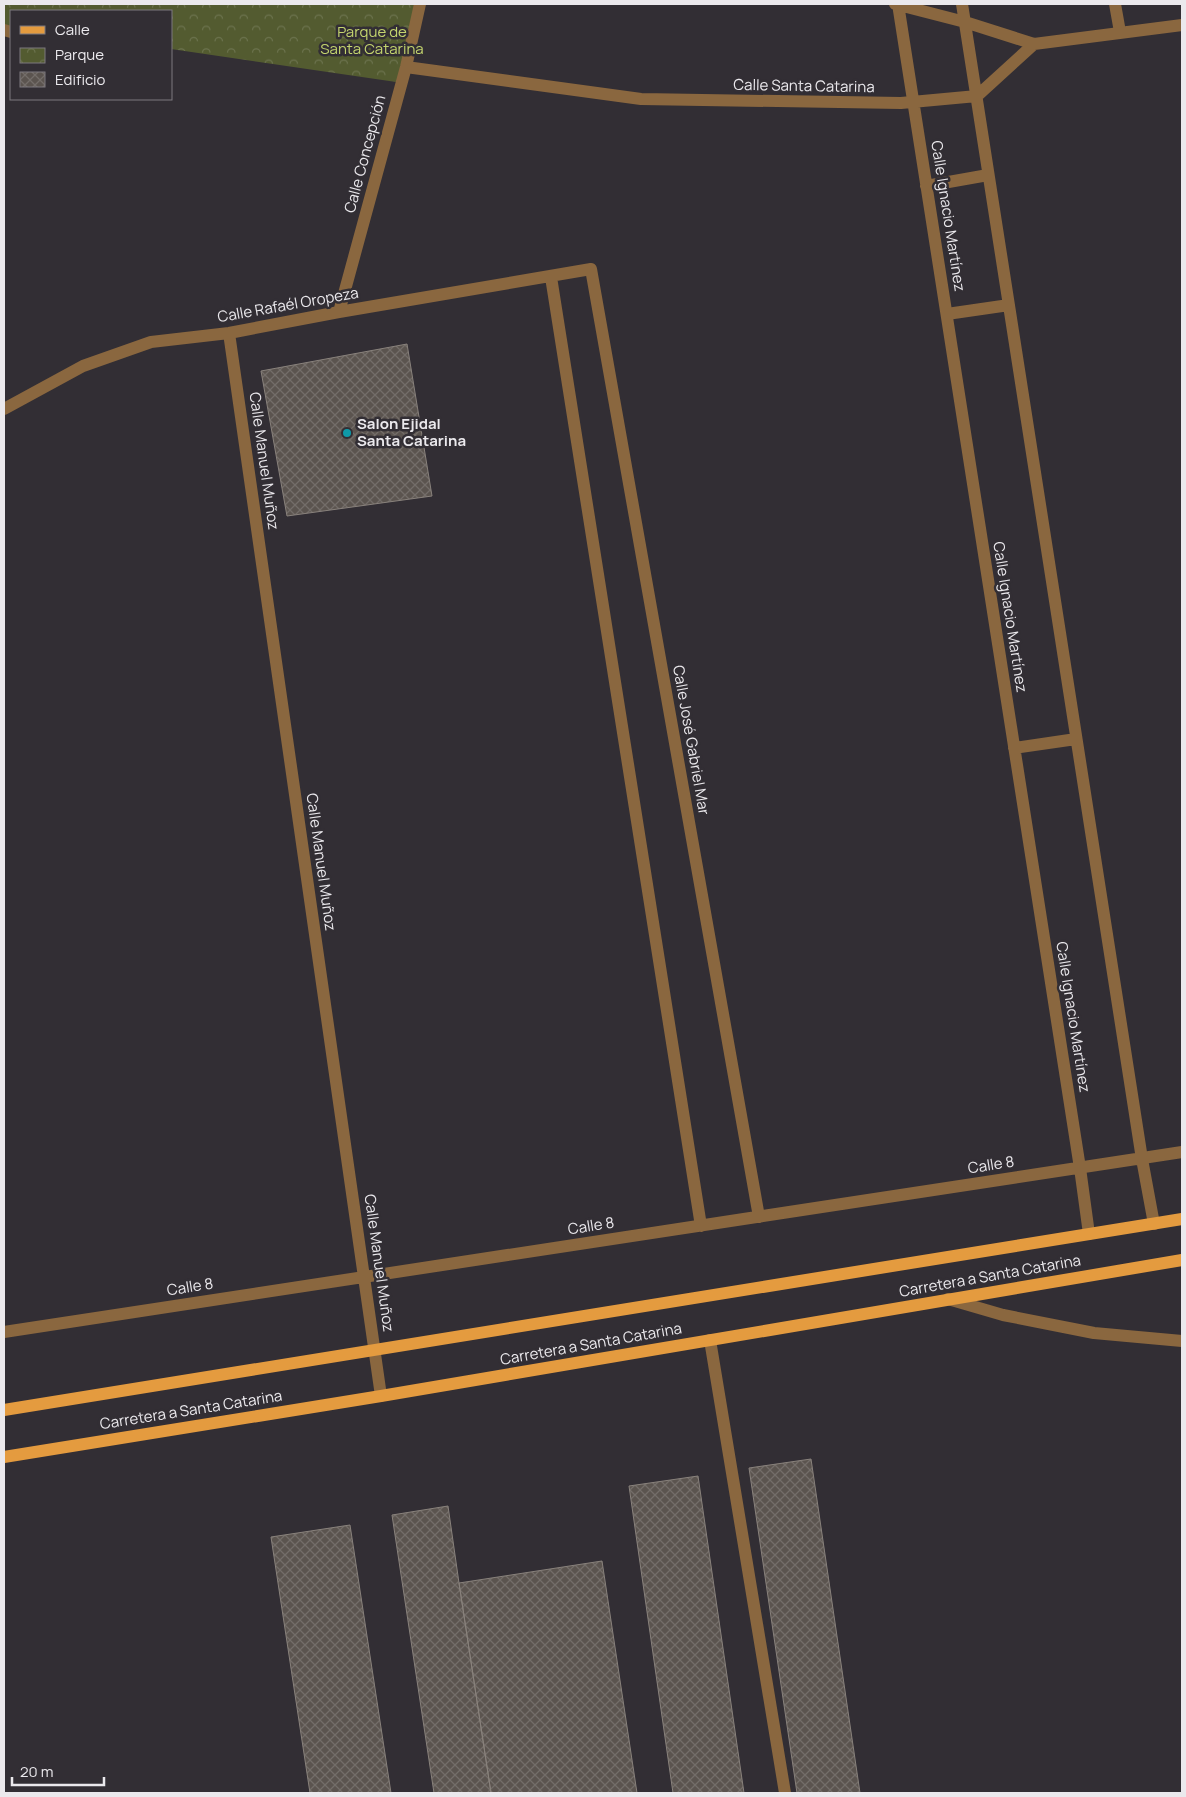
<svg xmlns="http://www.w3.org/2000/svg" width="1186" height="1797" font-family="Manrope,sans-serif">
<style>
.park{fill:url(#park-crowns)}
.building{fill:url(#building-cross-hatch);stroke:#89827c}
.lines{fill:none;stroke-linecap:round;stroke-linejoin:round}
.minor{stroke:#8a673f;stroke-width:12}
.major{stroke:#e49b3f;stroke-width:12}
.culture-dot{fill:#0f9aa8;stroke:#322e34;stroke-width:2}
.labels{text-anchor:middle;stroke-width:5;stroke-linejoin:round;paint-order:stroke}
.park-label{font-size:15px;fill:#c4d56e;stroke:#322e34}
.street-label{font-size:15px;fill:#ebe9ed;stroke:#322e34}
.poi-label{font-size:15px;font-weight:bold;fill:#ebe9ed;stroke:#322e34;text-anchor:start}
</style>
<defs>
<pattern id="park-crowns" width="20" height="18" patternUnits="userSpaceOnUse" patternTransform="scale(1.25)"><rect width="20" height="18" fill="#535b30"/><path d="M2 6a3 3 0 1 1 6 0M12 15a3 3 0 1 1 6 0" fill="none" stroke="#6c734e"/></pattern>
<pattern id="building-cross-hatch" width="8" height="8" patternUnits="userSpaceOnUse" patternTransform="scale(1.25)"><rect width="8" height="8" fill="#5b544f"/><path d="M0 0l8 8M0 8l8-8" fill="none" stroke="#736d69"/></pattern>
</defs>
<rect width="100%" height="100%" fill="#322e34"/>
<path class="park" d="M4 4H424L403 83 171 49V11H11V26L4 25Z"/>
<path class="building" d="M407 344 432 496 287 516 261 371Z
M811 1459 860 1793H797L749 1468Z
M698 1476 744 1793H673L629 1486Z
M448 1506 459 1583 491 1793H434L392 1515Z
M350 1525 391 1793H310L271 1537Z
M602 1561 637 1793H491L459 1583Z"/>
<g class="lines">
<path class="minor" d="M895 4 965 22 1034 44
M898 4 1080 1168 1089 1234
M962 4 1142 1159 1154 1224
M1115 4 1120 32
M4 30 11 32
M406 67 641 99 901 103 977 96 1034 44 1182 25
M926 186 988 175
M551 277 701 1226
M339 312 406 67 420 4
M947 314 1009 305
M229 333 381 1396
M4 409 83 366 151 342 229 333 339 312 591 269 759 1217
M1014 748 1076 739
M948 1299 1003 1315 1094 1333 1182 1341
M4 1332 1182 1152
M710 1340 785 1793"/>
<path class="major" d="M4 1410 1182 1219
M4 1457 381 1396 1182 1260"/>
</g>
<circle class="culture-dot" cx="347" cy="433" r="5"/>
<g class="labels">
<g class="park-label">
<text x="372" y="37">Parque de<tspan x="372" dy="17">Santa Catarina</tspan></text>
</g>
<g class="street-label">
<text transform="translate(804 86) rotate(1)" y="5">Calle Santa Catarina</text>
<text transform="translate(365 154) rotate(-75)" y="5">Calle Concepción</text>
<text transform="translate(948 216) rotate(81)" y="5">Calle Ignacio Martínez</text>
<text transform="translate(288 305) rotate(-10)" y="5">Calle Rafaél Oropeza</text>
<text transform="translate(264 461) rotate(82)" y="5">Calle Manuel Muñoz</text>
<text transform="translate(1010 617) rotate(81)" y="5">Calle Ignacio Martínez</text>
<text transform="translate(691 740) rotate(80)" y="5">Calle José Gabriel Mar</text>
<text transform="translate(321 862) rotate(82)" y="5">Calle Manuel Muñoz</text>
<text transform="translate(1073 1017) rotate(81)" y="5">Calle Ignacio Martínez</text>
<text transform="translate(991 1165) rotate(-9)" y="5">Calle 8</text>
<text transform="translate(591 1226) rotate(-9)" y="5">Calle 8</text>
<text transform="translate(379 1263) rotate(82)" y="5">Calle Manuel Muñoz</text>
<text transform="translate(990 1276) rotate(-10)" y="5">Carretera a Santa Catarina</text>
<text transform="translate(190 1287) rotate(-9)" y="5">Calle 8</text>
<text transform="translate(591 1344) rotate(-10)" y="5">Carretera a Santa Catarina</text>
<text transform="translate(191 1410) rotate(-9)" y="5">Carretera a Santa Catarina</text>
</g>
<g class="poi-label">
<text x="357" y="429">Salon Ejidal<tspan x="357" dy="17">Santa Catarina</tspan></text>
</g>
</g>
<rect width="1186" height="1797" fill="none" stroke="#ebe9ed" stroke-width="10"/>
<rect x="10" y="10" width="162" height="90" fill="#322e34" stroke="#7c797e"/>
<rect x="20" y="26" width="25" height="8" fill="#e49b3f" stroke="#7c797e"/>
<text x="55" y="35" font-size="15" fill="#ebe9ed">Calle</text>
<rect x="20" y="48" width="25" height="15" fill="url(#park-crowns)" stroke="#7c797e"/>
<text x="55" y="60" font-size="15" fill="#ebe9ed">Parque</text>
<rect x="20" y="72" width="25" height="15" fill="url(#building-cross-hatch)" stroke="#7c797e"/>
<text x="55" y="85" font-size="15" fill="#ebe9ed">Edificio</text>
<path d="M12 1777v8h92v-8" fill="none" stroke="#ebe9ed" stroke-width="2.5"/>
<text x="20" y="1777" font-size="15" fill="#ebe9ed" stroke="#322e34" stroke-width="4" paint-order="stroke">20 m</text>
</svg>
